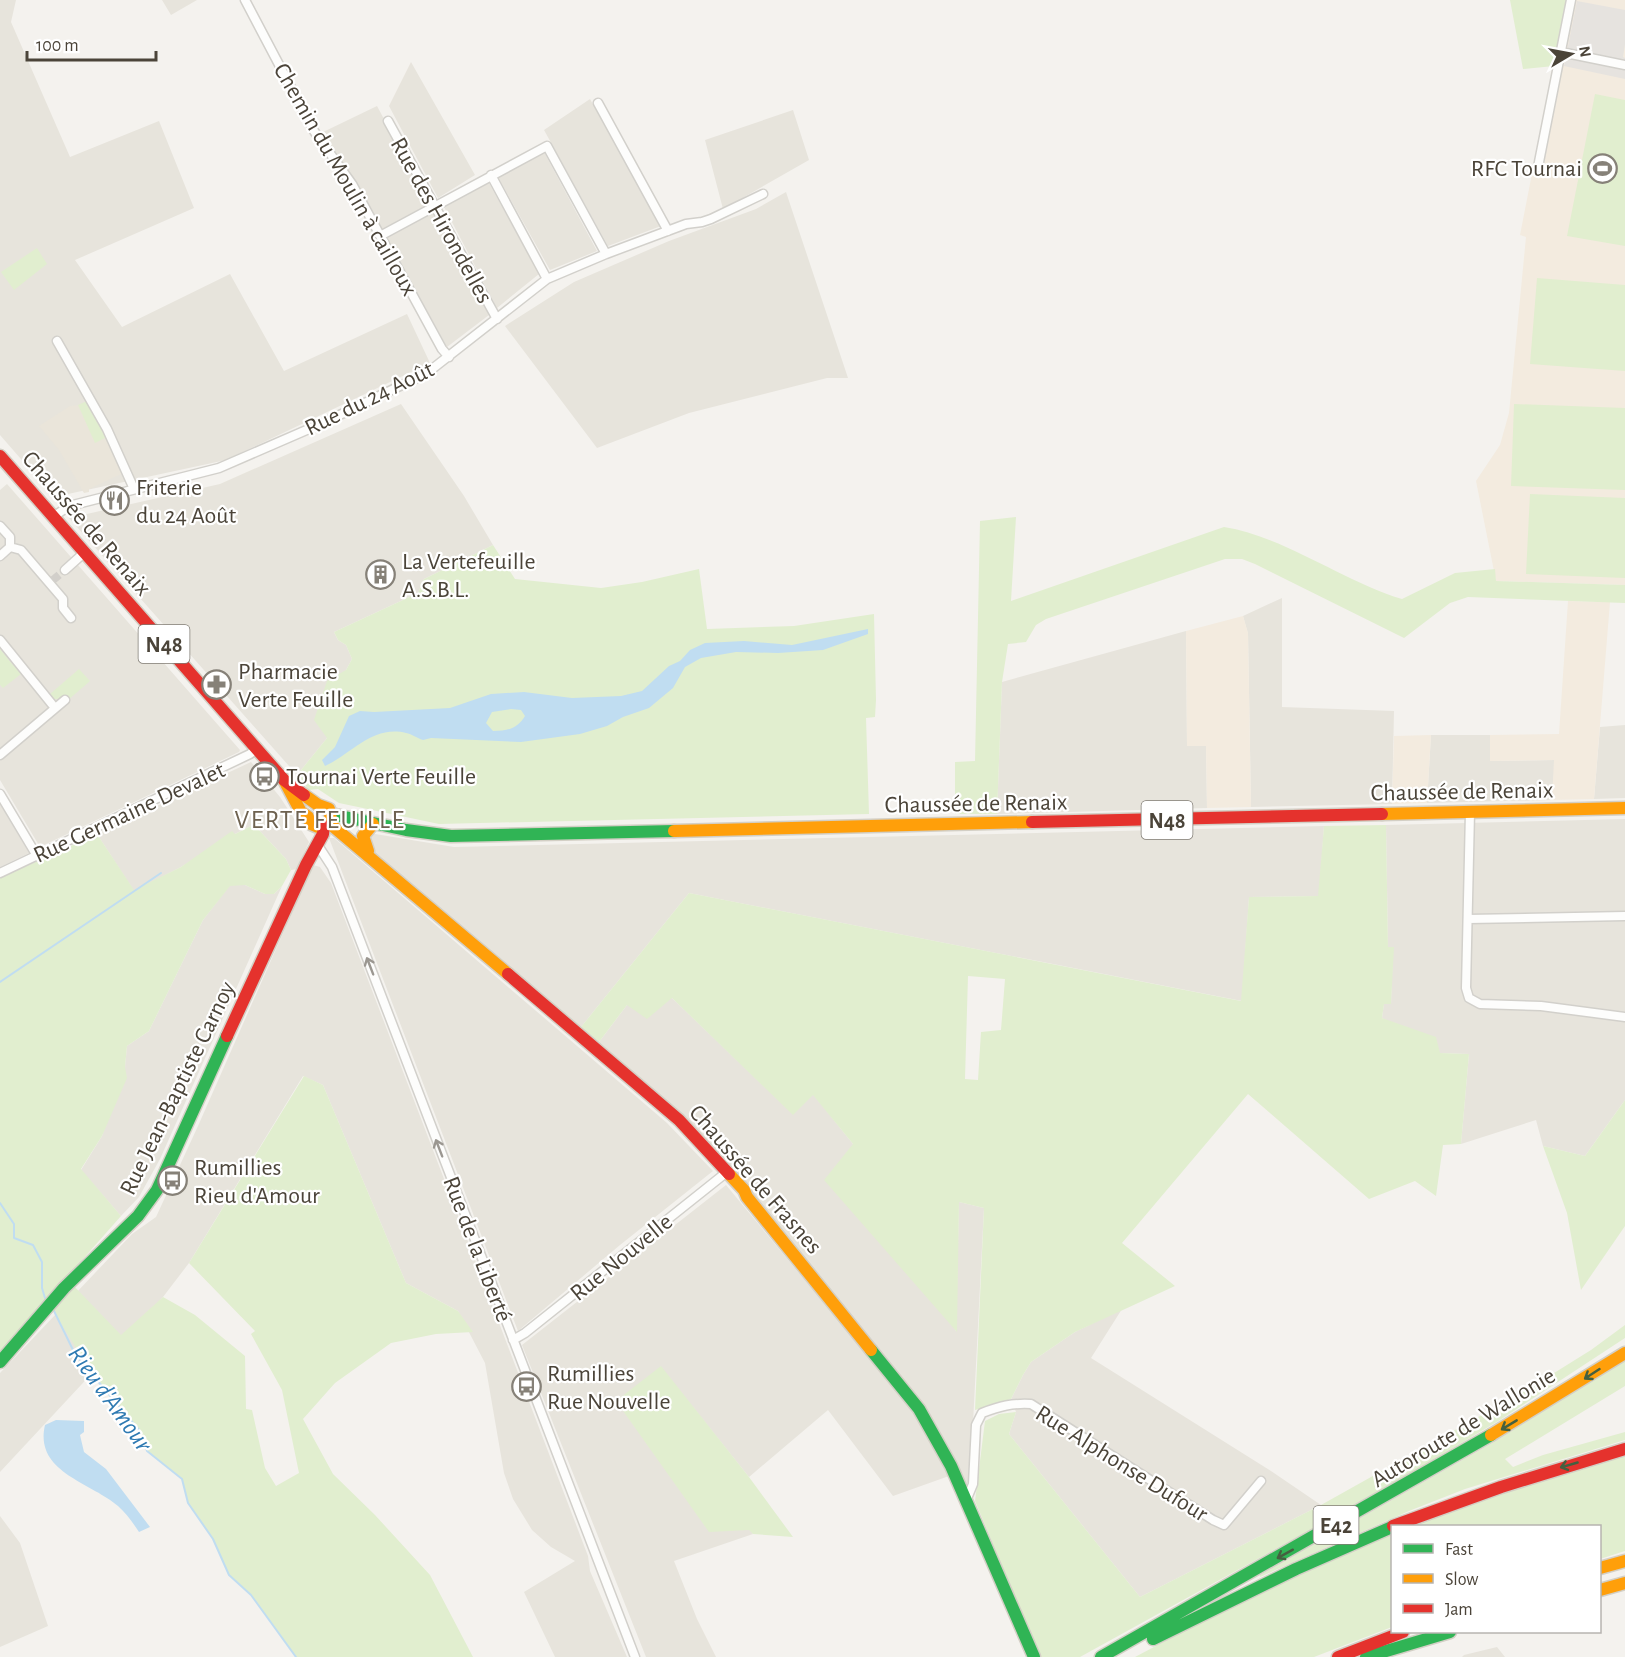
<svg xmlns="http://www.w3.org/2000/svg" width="1625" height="1657" font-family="'Alegreya Sans',sans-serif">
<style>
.residential{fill:#e7e4dc}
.commercial{fill:#f3ebdf}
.education{fill:#eae5da}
.green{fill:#e1eecf;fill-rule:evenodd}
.parking{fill:#e6e3df}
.water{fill:#c0ddf1;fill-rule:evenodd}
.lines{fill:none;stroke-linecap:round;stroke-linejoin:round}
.stream{stroke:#c0ddf1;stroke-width:2}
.street-tunnel{stroke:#d2cfca;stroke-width:8;stroke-dasharray:8 4;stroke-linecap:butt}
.street-casing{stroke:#d2d0cb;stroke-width:11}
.fast-casing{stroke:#d3cfc5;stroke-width:15}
.slow-casing{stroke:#d3cfc5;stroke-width:15}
.jam-casing{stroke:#d3cfc5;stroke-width:15}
.street{stroke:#fdfdfc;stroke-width:8}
.fast{stroke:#30b455;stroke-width:12}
.slow{stroke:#ff9f0a;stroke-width:12}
.jam{stroke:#e5322d;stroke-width:12}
.oneway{stroke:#9b9791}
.oneway2{stroke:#446040}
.labels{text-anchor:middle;stroke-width:4.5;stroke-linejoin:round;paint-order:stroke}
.shield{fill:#fff;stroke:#817c74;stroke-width:1.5}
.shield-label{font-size:22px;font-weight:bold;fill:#4b4439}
.poi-label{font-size:24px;fill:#4b4439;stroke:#fff;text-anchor:start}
.street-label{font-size:24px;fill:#4b4439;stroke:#fff}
.neighbourhood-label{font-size:26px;letter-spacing:1.5px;fill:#6e6250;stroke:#fff}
.water-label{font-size:26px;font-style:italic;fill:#2e7ab2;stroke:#fff}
</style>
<rect width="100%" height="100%" fill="#f4f2ee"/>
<path class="residential" d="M0 0H16L11 22 70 157 159 121 194 208 75 260 122 327 230 274 284 371 407 314 430 363 226 460 54 497 0 435Z
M162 0H197L171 15Z
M411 62 475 175 438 198 389 106Z
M590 99 661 226 608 246 544 130Z
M377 106 489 315 447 347 354 179 319 134Z
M793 110 809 160 723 209 705 140Z
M544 152 597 251 550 270 498 177Z
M489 183 539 274 497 308 443 205Z
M786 192 848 378H827L689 413 597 448 505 326 574 282 669 241 756 209Z
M401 404 464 496 493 545 424 579 418 593 334 632 338 640 346 645 352 659 346 670 327 738 297 775 69 518 220 484Z
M7 484 240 750 239 752 40 847 0 780V490Z
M1282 598V707L1394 711 1392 804 1251 807 1248 634 1243 616Z
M1186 631 1187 745H1206L1207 808 997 814 1002 682Z
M1625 725V798L1594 799 1600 727Z
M1431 735H1490L1491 761 1555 760 1552 800 1427 803Z
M251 762 280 797 309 842 297 869 291 870 286 859 257 828 251 826 235 834 181 867 134 891 97 834Z
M0 804 29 853 0 867Z
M1625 819V1100L1585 1156 1543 1146 1536 1120 1461 1144 1469 1054 1439 1053 1382 1018 1384 1003 1391 1004 1393 947H1388L1386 825Z
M1324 826 1319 896 1249 897 1242 1001 689 893 581 1027 371 850 365 839 369 833 454 847Z
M329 838H334L667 1123 713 1171 620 1245 518 1331Z
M313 865 320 867 331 883 588 1556 590 1571 627 1657H555L524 1592 575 1561 551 1547 532 1530 513 1499 504 1473 485 1363 458 1311 406 1283 323 1085 303 1076 189 1263 163 1297 0 1472V1373L132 1234 156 1217 198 1126Z
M230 885H245L265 894H274L282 886 160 1159 139 1197 121 1216 81 1170 102 1136 125 1067 127 1046 149 1031 203 920Z
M672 998 793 1114 813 1094 853 1144 956 1331 959 1202 984 1208 970 1482 964 1484 941 1434 926 1408 734 1171 680 1113 599 1042 627 1005Z
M726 1185 906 1402 932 1442 949 1476 893 1496 828 1410 749 1477 660 1366 753 1534 674 1561 697 1619 716 1657H646L522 1345Z
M1122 1309 1091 1358 1271 1471 1321 1505 1140 1597 1009 1434 1016 1412 1011 1399 1023 1375 1031 1362 1075 1332Z
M0 1516 20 1543 48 1626 0 1647Z
M1497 1647 1505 1657H1462L1464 1655Z"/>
<path class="commercial" d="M1566 0H1625V585L1496 581 1476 481 1500 445 1509 413 1526 237 1520 235Z
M1568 601 1610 602 1594 799 1552 800 1554 760 1490 761V735L1559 734Z
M1243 616 1248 633 1251 807 1207 808 1206 746H1187L1186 631Z
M1431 735 1427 803 1392 804 1394 736Z"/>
<path class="education" d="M87 401 107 437 123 473 89 489V492L84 493 59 450 39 426 70 406 80 405Z"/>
<path class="green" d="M1510 0H1566L1554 66 1523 69Z
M1595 94 1625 100V246L1567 236Z
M37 248 47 264 14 290 1 272Z
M1537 278 1625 285V371L1530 364Z
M87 401 107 437 95 443 78 405Z
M1514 404 1625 408V490L1511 486Z
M1530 494 1625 498V578L1526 574Z
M1016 517 1011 601 1224 527C1283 536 1343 581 1402 599L1455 573 1495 569 1496 581 1625 585V603L1468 597 1450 603 1404 638 1255 564 1242 559H1225L1046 619 1036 625 1026 642 1008 644 1002 682 997 814H955V762L975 761 980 521Z
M493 545 515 579 601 588 642 582 699 569 707 629 794 626 874 614 876 700 875 717 866 718 869 814 439 824 339 803 318 789 309 790 297 775 327 738 314 720 327 681 346 670 352 659 346 645 338 640 334 632 418 593 424 579Z
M0 649 13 665 18 666 37 690 36 691 21 674 3 688 0 685Z
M79 669 90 681 89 682 68 700 63 696 59 699H54L50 694Z
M1386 825 1388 947H1394L1391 1004H1384L1382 1018 1436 1037 1440 1053 1469 1054 1461 1144 1443 1145 1436 1196 1415 1181 1369 1199 1248 1094 1122 1243 1175 1286 1075 1332 1031 1362 1023 1375 1011 1399 975 1410 984 1208 959 1202 957 1332 824 1180 853 1144 813 1095 793 1115 672 998 647 1019 627 1005 599 1042 581 1027 689 893 1241 1001 1249 897 1318 896 1324 826ZM968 976 1005 979 1001 1030 981 1032 978 1080 965 1079Z
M251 826 257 828 286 859 291 870 282 886 274 894H265L245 885 230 886 203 920 149 1031 127 1046 125 1067 127 1078 102 1136 81 1169 121 1216 0 1353V878L97 834 134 890 181 867 232 831 235 834Z
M304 1076 323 1085 406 1283 458 1311 473 1332 436 1334 391 1343 335 1383 303 1419 333 1474 375 1515 430 1575 473 1657H296L251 1595 229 1575 211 1536 188 1503 182 1479 147 1451 139 1430 92 1374 49 1304 72 1284 121 1335 163 1297 195 1315 245 1356 246 1409 252 1410 265 1468 276 1486 299 1473 282 1390 251 1334 255 1331 189 1263Z
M1625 1100V1226L1581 1290 1567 1213 1543 1146 1585 1156Z
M1625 1325V1338L1500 1420 1433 1460 1299 1536 1080 1657H1040L975 1501 985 1421 999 1414 1016 1412 1009 1434 1140 1597 1321 1505 1530 1388 1591 1350Z
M1625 1360V1386L1505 1459 1513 1467 1543 1455 1625 1432V1440L1465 1489 1409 1511 1260 1577V1575L1494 1442Z
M661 1366 749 1477 793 1537 753 1534 749 1530 709 1532 616 1401Z
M1625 1456V1551L1600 1559V1526H1411L1503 1492Z
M1392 1534V1627L1314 1657H1135L1243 1600Z"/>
<path class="parking" d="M1577 1 1625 10V44L1623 57 1625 58V79L1564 66Z"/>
<path class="water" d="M868 629V634L823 650 778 653 736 652 701 658 685 667 673 688 649 708 623 717 607 726 580 734 521 742 431 738 423 740C417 738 412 734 406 733 372 725 352 754 325 766L322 760 335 747 349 716 360 711 374 712 450 708 491 694 524 692 572 698 621 696 642 691 669 666 680 661 690 650 705 643 744 641 792 645ZM511 709 521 710 525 716C517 729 507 731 493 731L486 723 492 712Z
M56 1420 84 1421V1432L80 1435 84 1452 106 1469 150 1527 139 1532C133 1523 126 1513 118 1506 90 1482 34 1472 45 1425Z"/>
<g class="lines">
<path class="stream" d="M0 982 161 873
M0 1203 14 1224V1238L33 1245 42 1262V1288L45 1298
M53 1309 75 1354 139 1430 147 1451 182 1479 188 1503 213 1539 229 1575 251 1595 296 1657"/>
<path class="street-tunnel" d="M53 580 65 570"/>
<defs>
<path id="street" d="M245 0 314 131 352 184 442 349 449 357
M1561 52 1625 65
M598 103 668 231
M388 121 497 319
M1538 167 1571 0
M491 175 547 279
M380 236 547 146 606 254
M57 341 107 429 134 489
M53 517 69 506 219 468 325 422 427 373 547 279 606 254 686 224 702 222 711 219 763 194
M0 526 10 537V547L21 550 63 599V608L71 618
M0 556 10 547
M65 570 85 552
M0 640 55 708
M0 755 65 700
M0 794 37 856
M1470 812 1466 988 1469 998 1480 1004 1541 1006 1625 1017
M317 844 332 867 635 1657
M0 873 250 754 256 749
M1468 919 1625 916
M513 1340 525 1333 727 1172
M966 1501 973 1484 976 1425 982 1413C1000 1406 1012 1403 1031 1404L1213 1520 1224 1525 1261 1481"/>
<path id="fast" d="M331 814 406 830 451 836 674 831
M871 1350 919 1409 951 1466 1034 1657
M0 1362 64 1288 138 1216 157 1190 227 1036
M1153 1639 1296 1569 1392 1527
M1101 1657 1491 1435
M1366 1657 1450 1632"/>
<path id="slow" d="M284 780 301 812 308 817 311 824 318 827 327 825 331 819 329 809 318 805 304 795
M1382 814 1625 808
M329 823 508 974
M674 831 1032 822
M368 851 363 836 373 824
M729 1174 744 1190 747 1197 871 1350
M1491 1435 1625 1353
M1600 1568 1625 1561
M1600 1590 1625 1583"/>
<path id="jam" d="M0 456 284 780 304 795
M1032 822 1382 814
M508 974 679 1120 729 1174
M227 1036 306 865 323 834 324 826
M1393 1526 1501 1487 1625 1449
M1338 1657 1403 1632"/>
</defs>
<use href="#street" class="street-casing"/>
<use href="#fast" class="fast-casing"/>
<use href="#slow" class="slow-casing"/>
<use href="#jam" class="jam-casing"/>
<use href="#street" class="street"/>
<use href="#fast" class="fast"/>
<use href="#slow" class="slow"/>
<use href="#jam" class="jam"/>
</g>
<defs><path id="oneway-shaft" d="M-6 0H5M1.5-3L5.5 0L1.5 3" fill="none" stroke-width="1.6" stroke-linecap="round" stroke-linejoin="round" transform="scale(1.5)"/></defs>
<g class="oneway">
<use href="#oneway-shaft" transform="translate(370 966) rotate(-111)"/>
<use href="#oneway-shaft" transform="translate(439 1148) rotate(-111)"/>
</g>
<g class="oneway2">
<use href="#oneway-shaft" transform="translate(1592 1374) rotate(147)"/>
<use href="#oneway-shaft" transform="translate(1509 1425) rotate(149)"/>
<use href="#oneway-shaft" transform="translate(1569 1465) rotate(164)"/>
<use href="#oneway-shaft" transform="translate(1285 1554) rotate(151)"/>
</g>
<defs>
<symbol id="stadium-ring" viewBox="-11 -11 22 22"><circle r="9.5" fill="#fff" stroke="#868178" stroke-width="1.5"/><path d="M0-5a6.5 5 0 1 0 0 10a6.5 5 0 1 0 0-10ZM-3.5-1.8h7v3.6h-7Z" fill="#868178"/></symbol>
<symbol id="restaurant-ring" viewBox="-11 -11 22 22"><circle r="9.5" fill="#fff" stroke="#868178" stroke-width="1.5"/><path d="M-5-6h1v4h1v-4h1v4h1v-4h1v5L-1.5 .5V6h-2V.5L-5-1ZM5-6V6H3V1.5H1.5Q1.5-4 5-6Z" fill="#868178"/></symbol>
<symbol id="building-ring" viewBox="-11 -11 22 22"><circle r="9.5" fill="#fff" stroke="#868178" stroke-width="1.5"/><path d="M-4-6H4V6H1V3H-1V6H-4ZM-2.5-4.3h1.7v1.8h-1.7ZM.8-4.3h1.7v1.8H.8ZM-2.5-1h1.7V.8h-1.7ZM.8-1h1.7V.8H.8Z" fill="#868178"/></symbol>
<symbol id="pharmacy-ring" viewBox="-11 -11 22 22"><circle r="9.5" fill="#fff" stroke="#868178" stroke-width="1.5"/><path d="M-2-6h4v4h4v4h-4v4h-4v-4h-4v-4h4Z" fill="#868178"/></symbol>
<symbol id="bus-ring" viewBox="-11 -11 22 22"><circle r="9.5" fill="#fff" stroke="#868178" stroke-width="1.5"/><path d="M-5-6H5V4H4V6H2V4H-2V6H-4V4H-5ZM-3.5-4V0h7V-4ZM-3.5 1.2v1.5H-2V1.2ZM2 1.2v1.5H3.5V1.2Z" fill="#868178"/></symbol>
</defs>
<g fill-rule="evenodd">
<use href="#stadium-ring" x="1586" y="152" width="33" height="33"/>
<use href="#restaurant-ring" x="98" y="484" width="33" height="33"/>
<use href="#building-ring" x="364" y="558" width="33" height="33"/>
<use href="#pharmacy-ring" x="200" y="668" width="33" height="33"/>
<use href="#bus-ring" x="248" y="760" width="33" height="33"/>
<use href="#bus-ring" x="156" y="1164" width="33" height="33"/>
<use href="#bus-ring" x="510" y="1370" width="33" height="33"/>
</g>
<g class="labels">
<g class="shield">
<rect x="138.5" y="625" width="51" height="38" rx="4.5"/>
<rect x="1141.5" y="801" width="51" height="38" rx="4.5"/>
<rect x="1313.5" y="1506" width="45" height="38" rx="4.5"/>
</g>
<g class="shield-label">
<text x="164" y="652">N48</text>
<text x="1167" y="828">N48</text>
<text x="1336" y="1533">E42</text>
</g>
<g class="poi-label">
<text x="1582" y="176" text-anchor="end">RFC Tournai</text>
<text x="136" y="495">Friterie<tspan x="136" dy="28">du 24 Août</tspan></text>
<text x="402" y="569">La Vertefeuille<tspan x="402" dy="28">A.S.B.L.</tspan></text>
<text x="238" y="679">Pharmacie<tspan x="238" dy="28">Verte Feuille</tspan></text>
<text x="286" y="784">Tournai Verte Feuille</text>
<text x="194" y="1175">Rumillies<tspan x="194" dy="28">Rieu d'Amour</tspan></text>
<text x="547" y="1381">Rumillies<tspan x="547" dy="28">Rue Nouvelle</tspan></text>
</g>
<g class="street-label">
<text transform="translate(346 179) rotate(60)" y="8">Chemin du Moulin à cailloux</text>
<text transform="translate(442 220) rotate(61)" y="8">Rue des Hirondelles</text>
<text transform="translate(369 398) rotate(-26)" y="8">Rue du 24 Août</text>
<text transform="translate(87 523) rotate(49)" y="8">Chaussée de Renaix</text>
<text transform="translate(1462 791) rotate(-1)" y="8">Chaussée de Renaix</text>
<text transform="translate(976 803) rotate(-1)" y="8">Chaussée de Renaix</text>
<text transform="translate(129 812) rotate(-25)" y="8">Rue Germaine Devalet</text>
<text transform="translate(177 1088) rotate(-64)" y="8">Rue Jean-Baptiste Carnoy</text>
<text transform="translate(756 1179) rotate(49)" y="8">Chaussée de Frasnes</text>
<text transform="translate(478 1249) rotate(69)" y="8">Rue de la Liberté</text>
<text transform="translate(621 1257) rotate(-39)" y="8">Rue Nouvelle</text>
<text transform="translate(1463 1427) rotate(-31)" y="8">Autoroute de Wallonie</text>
<text transform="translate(1122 1463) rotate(32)" y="8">Rue Alphonse Dufour</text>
</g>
<g class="neighbourhood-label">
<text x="320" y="828">VERTE FEUILLE</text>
</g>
<g class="water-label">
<text transform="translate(111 1398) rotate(54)" y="9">Rieu d'Amour</text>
</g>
</g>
<rect x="1391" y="1525" width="210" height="108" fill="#ffffff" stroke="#b7b4b0" stroke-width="1.5"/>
<rect x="1403" y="1544" width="30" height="9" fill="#30b455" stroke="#b7b4b0" stroke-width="1.5"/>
<text x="1445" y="1555" font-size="18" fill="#4b4439">Fast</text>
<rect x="1403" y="1574" width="30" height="9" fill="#ff9f0a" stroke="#b7b4b0" stroke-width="1.5"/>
<text x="1445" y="1585" font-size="18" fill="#4b4439">Slow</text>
<rect x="1403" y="1604" width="30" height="9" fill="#e5322d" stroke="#b7b4b0" stroke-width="1.5"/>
<text x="1445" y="1615" font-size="18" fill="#4b4439">Jam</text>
<g transform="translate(1571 54) rotate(80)" stroke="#ffffff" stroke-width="4.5" paint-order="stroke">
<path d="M0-4.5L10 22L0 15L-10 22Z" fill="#4b4439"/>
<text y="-9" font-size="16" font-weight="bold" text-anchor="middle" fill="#4b4439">N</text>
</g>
<path d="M27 51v9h129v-9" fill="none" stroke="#4b4439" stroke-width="3"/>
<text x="36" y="51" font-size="18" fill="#4b4439" stroke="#ffffff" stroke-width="4.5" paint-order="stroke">100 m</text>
</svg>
